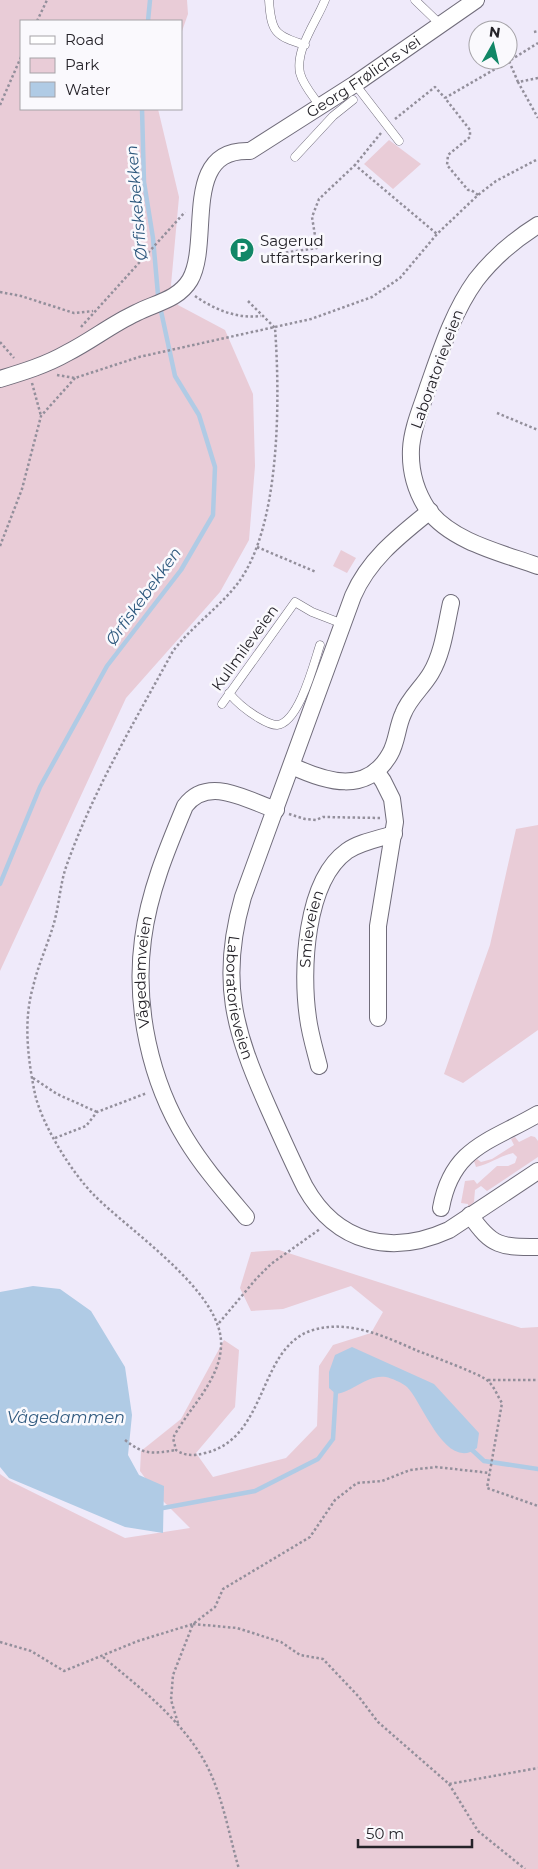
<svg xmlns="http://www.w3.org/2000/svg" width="538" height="1869" font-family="Montserrat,sans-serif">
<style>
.green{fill:#e9ccd7}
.water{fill:#b0cbe5}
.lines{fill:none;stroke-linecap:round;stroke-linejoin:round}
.stream{stroke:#b0cbe5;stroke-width:4.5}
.lane-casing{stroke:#706c7a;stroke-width:9}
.street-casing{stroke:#706c7a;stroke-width:18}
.path{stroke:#938f9b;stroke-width:2.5;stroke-dasharray:2.5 2.5;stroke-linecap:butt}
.lane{stroke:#fff;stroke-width:8}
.street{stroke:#fff;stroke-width:16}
.labels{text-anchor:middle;stroke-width:5;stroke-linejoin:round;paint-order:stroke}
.street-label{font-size:15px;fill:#252329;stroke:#faf9fd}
.poi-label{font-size:15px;fill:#252329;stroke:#faf9fd;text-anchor:start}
.water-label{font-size:16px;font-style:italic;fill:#2f597e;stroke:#faf9fd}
</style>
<rect width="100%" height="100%" fill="#efeafa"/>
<path class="green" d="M0 0H187L188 14 181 34V21H21V109H158L179 197 171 285 178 305 225 330 253 394 255 466 249 540 220 592 126 698 0 971Z
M389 140 421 164 393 189 364 164Z
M341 550 356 558 347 573 333 566Z
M538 825V1030L463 1083 444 1074 490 945 516 829Z
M531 1136 535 1137 538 1141V1157L487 1191 481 1186 475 1190 474 1202 468 1207V1204L461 1203 465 1181 474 1180 477 1184 497 1166H508L515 1163 517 1157 513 1153C500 1156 490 1164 476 1167L474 1161 477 1159 481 1162 492 1159 514 1145 511 1139 515 1137 519 1142Z
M279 1250 521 1328 538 1327V1869H0V1474L10 1481 125 1538 190 1528 159 1497 140 1471 141 1451 181 1419 224 1340 239 1350 235 1407 196 1453 213 1477 286 1458 317 1426 319 1366 333 1345 371 1333 383 1312 351 1286 283 1309 251 1311 240 1288 251 1252Z"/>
<path class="water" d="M33 1286 60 1289 91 1311 125 1367 132 1415 128 1455 139 1475 164 1486 163 1533 125 1527 9 1478 0 1467V1292Z
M352 1347 434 1384 479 1433 477 1448C446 1473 422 1401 407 1387 403 1383 391 1378 386 1377 367 1374 353 1392 336 1394L329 1388V1372L335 1355Z"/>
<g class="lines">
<path class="stream" d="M148 21 150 0
M142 109 144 182 153 238 158 295
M0 884 40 787 107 666 181 570 213 515 215 467 199 415 175 376 161 311
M470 1448 484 1461 538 1469
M163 1508 255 1491 318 1459 333 1439 336 1390"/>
<defs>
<path id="lane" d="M269 0C271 32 275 36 305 45
M415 0 441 25
M355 84 399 141
M320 106C313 96 303 85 300 73 295 49 317 21 325 0
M295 157 333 116 353 100
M229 693C238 704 247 711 259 718 264 721 271 725 277 725 299 723 314 663 320 645
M222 704 295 602 312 612 343 624"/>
<g id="street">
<path d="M538 225C514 240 493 258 476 280 453 312 441 350 428 387 422 406 412 428 411 449 410 470 416 492 428 510 452 542 502 553 538 566"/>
<path id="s1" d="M0 379C23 372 46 365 67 353 91 341 112 324 136 313 155 303 178 300 190 280 212 242 180 148 250 151L355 84 476 0"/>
<path id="s2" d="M430 511C399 536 369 559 353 596L243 897C219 980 234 1031 268 1107 280 1134 292 1161 305 1187 337 1244 392 1256 449 1230L538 1171"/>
<path d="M292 766C326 782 367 795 390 754 397 742 397 727 403 714 409 698 423 687 431 673 443 653 446 625 451 603"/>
<path d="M376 771 383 781 392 799 395 822 378 926V1018"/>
<path id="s3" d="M319 1066C315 1050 310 1034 308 1018 301 971 305 881 347 851 360 842 378 839 394 834"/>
<path d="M441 1208C452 1147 490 1142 538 1114"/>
<path d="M470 1215C492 1247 501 1247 538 1247"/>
<path id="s4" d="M246 1217C225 1192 203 1167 186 1139 150 1081 134 1006 143 939 149 892 167 849 185 806 208 775 247 800 276 810"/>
</g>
</defs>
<use href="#lane" class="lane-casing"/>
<use href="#street" class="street-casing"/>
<path class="path" d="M37 21 47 0
M534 32 538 31
M538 78 518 82 538 118
M518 82 509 61 538 43
M0 105 21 57
M395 119 435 87 445 98
M381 133 355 165 437 234
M478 195 471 190H468L447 165 448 155 470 137V130L445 98 509 61
M276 254 317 248 312 217 319 199 355 165
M0 292 21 296 74 313 93 311
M195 296C215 310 238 319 261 316
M248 301 275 328C280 397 281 526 238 583 219 608 192 626 173 651 134 723 92 792 65 870 60 887 59 905 54 923 48 944 38 965 33 987 23 1021 28 1060 35 1094 42 1125 72 1173 94 1195 129 1231 225 1293 221 1347 219 1382 188 1409 173 1438L176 1450C185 1456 194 1456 205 1453 269 1438 257 1347 313 1330 349 1319 386 1337 418 1351 431 1356 481 1374 488 1381 494 1386 498 1397 502 1403L487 1488 538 1506
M81 327 185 212
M0 342 14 358
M57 375 75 378 139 357 311 319 372 297 400 278 437 234 478 195 496 181 538 159
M32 383 41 416
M497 413 538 430
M0 546 22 489 41 416 75 378
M257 547 316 572
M289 814 305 819 316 820 323 817 380 818
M33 1078 57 1094 97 1112
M55 1138 86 1126 97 1112 147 1093
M219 1323 256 1279 271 1264 320 1229
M488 1380H538
M125 1440C144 1455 152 1454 176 1450
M193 1624 237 1628 281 1642 300 1655 323 1659 359 1697 378 1722 449 1784 538 1768
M0 1642 31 1651 64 1671 138 1641 193 1624 215 1607 223 1589 310 1537 335 1500 357 1483 382 1481 410 1470 436 1467 490 1473
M103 1657C139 1687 177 1716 202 1757 222 1790 228 1832 239 1869
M178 1723 171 1700 173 1675 193 1624
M449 1784 478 1831 525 1869"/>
<use href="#lane" class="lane"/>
<use href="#street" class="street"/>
</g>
<defs>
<symbol id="parking-disc" viewBox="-11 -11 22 22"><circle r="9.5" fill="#128767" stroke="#faf9fd"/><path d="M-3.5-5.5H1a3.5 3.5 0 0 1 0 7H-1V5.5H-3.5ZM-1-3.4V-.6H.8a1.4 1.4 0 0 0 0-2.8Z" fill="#fff"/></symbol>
</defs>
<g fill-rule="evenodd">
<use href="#parking-disc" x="228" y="236" width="28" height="28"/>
</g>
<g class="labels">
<g class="street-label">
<text dy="5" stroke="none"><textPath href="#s1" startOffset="511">Georg Frølichs vei</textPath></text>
<text transform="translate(437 369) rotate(-70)" y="5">Laboratorieveien</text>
<text transform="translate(245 648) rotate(-54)" y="5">Kullmileveien</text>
<text dy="5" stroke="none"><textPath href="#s3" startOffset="139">Smieveien</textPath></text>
<text dy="5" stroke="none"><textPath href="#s4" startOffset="274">Vågedamveien</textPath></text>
<text dy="5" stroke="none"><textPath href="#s2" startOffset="539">Laboratorieveien</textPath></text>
</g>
<g class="poi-label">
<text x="260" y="246">Sagerud<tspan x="260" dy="17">utfartsparkering</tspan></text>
</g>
<g class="water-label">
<text transform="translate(136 203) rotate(-95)" y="6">Ørfiskebekken</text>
<text transform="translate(143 596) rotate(-54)" y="6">Ørfiskebekken</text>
<text x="66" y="1423">Vågedammen</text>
</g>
</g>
<rect x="20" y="20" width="162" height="90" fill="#faf9fd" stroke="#a5a3a8"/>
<rect x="30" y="36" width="25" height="8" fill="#ffffff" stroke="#a5a3a8"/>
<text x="65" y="45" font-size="15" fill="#252329">Road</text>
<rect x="30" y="58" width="25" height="15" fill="#e9ccd7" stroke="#a5a3a8"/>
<text x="65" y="70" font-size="15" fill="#252329">Park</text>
<rect x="30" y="82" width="25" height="15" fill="#b0cbe5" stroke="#a5a3a8"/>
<text x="65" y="95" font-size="15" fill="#252329">Water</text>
<g transform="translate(493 45) rotate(8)"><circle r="24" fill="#faf9fd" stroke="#a5a3a8"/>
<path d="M0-4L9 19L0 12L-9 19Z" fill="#128767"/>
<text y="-8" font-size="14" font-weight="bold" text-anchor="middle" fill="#252329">N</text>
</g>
<path d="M358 1839v8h114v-8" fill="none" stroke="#252329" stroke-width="2.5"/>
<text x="366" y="1839" font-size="15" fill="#252329" stroke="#faf9fd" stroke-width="4" paint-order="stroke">50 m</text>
</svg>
